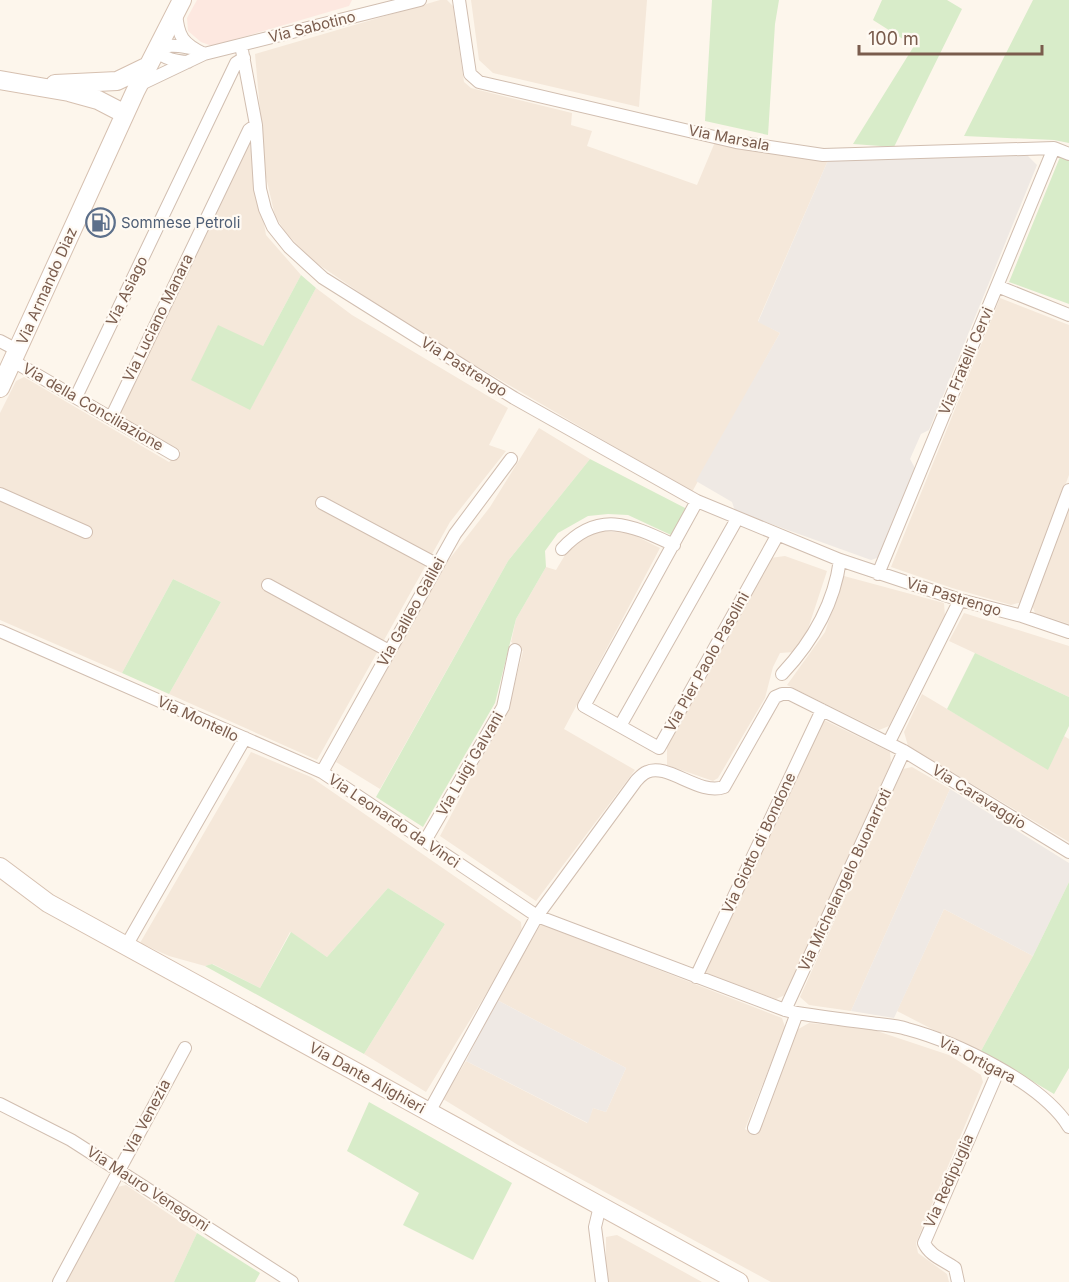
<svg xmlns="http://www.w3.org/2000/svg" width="1069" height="1282" font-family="Inter,sans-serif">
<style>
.residential{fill:#f5e8da}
.commercial{fill:#fde8e0}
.industrial{fill:#efe9e4}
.green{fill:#d8ecc9}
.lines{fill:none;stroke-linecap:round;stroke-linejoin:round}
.street-casing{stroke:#d1beb0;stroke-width:14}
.secondary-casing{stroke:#d6c0b0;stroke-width:20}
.street{stroke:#fff;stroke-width:12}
.secondary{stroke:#fff;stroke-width:18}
.labels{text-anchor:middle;stroke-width:4.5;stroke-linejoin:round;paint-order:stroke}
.street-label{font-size:15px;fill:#7a5c4d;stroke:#fffaf3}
.service-label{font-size:15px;fill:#4e5e75;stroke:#fffaf3;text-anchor:start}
</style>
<rect width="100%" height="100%" fill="#fdf6ec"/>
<path class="residential" d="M440 0H447L453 6 464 82 471 88 572 113 571 125 592 131 587 146 697 185 715 142 829 158 758 321 780 333 692 492 413 329 312 260 286 233 275 216 266 177 255 54Z
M471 0H647L639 107 493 73 479 60Z
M249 140 266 235 301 275 263 346 250 409 316 288 352 315 508 408 489 445 506 451 450 522 317 760 169 694 221 602 173 579 122 673 0 620V413L16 381 24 377 169 462 181 451 118 416Z
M1000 298 1069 325V475L1022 602 1011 605 952 588 891 567Z
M539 428 590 459 508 561 380 789 336 762 444 566 490 507Z
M1069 507V624L1035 613 1032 605Z
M599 531 630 533 660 548 564 729 635 770 536 901 440 836 509 706 523 651 511 642 516 619 546 567 556 570 568 550 581 539Z
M785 556 827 571 808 629 794 652 780 653 773 667 765 698 718 778 713 781 667 765V743L770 558Z
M844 576 944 603 945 616 889 726 879 730 787 685 825 632Z
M964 613 1069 646V697L949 641Z
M922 694 1048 769 1064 736 1069 739V842L908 746 904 732Z
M822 719 890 752 891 763 785 995 776 999 702 972Z
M251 752 311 777 521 922 522 935 426 1092 364 1054 445 924 388 888 327 957 290 932 260 988 213 964 205 966 169 956 140 943Z
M912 767 950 789 851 1011 809 1005 800 997 903 769Z
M944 909 1033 956 981 1051 957 1042 897 1011Z
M541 924 782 1018 785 1027 745 1129 755 1135 795 1031 809 1023 871 1029 949 1055 981 1075 983 1082 916 1243 918 1253 947 1274 949 1282H771L518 1145 443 1099 466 1061 587 1123 593 1108 606 1112 626 1068 497 1000Z
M126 1185 197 1233 174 1282H65L113 1188Z
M617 1235 702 1282H606V1237Z"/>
<path class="commercial" d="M197 0H352L349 6 212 46 201 42 188 31 187 18Z"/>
<path class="industrial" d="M1028 156 1037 165 929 430 921 434 910 459 916 470 880 557 871 560 735 511 732 502 696 481 780 333 758 322 829 158Z
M950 789 1069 863V882L1033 956 944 909 894 1018 851 1011Z
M497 1000 626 1068 606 1112 593 1108 588 1123 466 1061Z"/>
<path class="green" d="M712 0H779L775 24 768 135 705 121Z
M882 0H947L962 9 894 147 853 144 914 46 873 20Z
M1033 0H1069V143L1054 140 964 136Z
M1060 157 1069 160V304L1009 282Z
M301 275 316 288 250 410 191 380 218 325 263 346Z
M590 459 687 509 671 535 628 515 608 514 588 516 558 533 545 551 546 567 516 619 495 703 423 827 376 797 508 561Z
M173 579 221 602 169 694 122 673Z
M975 653 1069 697V726L1048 770 947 709Z
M1069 882V1068L1054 1094 981 1051 1033 956Z
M388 888 445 924 364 1054 205 966 212 964 260 988 291 932 327 957Z
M369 1102 512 1183 473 1260 403 1225 419 1193 347 1151Z
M197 1233 260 1273 255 1282H174Z"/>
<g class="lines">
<defs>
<path id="street" d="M459 0 470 74 479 82 736 142 823 155 1054 148 1069 154
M241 45 256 125 260 189 265 209 273 227 289 247 323 278 514 398 697 501 840 560 960 600 1022 616 1069 632
M204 54 420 0
M188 62C174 61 166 59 156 51 168 43 178 46 192 48
M139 85 204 54C183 44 178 37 176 13
M997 286 1069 315
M0 341 19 351
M13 361 173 454
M76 397 236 63 244 58
M111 418 249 130 256 125
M0 494 86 532
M697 501 584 706 659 748 777 536
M322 503 438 565
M562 549C599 509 631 525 674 545
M878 574 1054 148
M268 585 389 651
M1022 616 1069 490
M0 631 322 772 537 916 785 1010 797 1013C822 1017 846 1020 870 1023 882 1025 895 1025 907 1029 956 1042 1042 1083 1069 1127
M782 674C812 642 834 605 840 560
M620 726 737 519
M889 742 960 600
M322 772 455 534 511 459
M425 841 503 707 515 650
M126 946 245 738
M696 977 822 710
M785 1010 904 751
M0 1104 71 1140 292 1282
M429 1112 537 916 636 781C639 778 642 774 647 772 667 762 699 796 724 787L775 697 782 694H790L904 751 1069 852
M754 1128 797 1013
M600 1206 595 1227 602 1282
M59 1282 185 1048
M958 1282 955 1268C944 1260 930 1256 924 1243L999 1069"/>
<path id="secondary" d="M0 80 69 92 98 100 125 114
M55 84 117 81 148 66
M0 388 135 92 182 0
M0 867 48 903 739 1282"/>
</defs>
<use href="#street" class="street-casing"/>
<use href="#secondary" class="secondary-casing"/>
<use href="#street" class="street"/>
<use href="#secondary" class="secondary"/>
</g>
<defs>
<symbol id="fuel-ring" viewBox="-11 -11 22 22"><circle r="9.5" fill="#fffaf3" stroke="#5c6f8a" stroke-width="1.5"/><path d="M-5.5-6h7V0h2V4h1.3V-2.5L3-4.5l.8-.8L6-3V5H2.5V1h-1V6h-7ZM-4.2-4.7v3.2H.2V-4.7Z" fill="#5c6f8a"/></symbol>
</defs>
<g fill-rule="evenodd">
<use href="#fuel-ring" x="84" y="206" width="33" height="33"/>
</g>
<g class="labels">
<g class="street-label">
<text transform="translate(312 27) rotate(-14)" y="5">Via Sabotino</text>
<text transform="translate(729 138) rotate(11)" y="5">Via Marsala</text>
<text transform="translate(47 286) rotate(-66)" y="5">Via Armando Diaz</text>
<text transform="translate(127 291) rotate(-64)" y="5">Via Asiago</text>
<text transform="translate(158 318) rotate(-64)" y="5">Via Luciano Manara</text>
<text transform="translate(966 361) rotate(-67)" y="5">Via Fratelli Cervi</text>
<text transform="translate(464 367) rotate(32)" y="5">Via Pastrengo</text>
<text transform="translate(93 407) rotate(30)" y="5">Via della Conciliazione</text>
<text transform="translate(954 597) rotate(17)" y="5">Via Pastrengo</text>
<text transform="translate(411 612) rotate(-61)" y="5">Via Galileo Galilei</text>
<text transform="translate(707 662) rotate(-61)" y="5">Via Pier Paolo Pasolini</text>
<text transform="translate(198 719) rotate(25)" y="5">Via Montello</text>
<text transform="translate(470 764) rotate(-60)" y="5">Via Luigi Galvani</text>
<text transform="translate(979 797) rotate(32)" y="5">Via Caravaggio</text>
<text transform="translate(394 821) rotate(34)" y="5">Via Leonardo da Vinci</text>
<text transform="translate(759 843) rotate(-65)" y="5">Via Giotto di Bondone</text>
<text transform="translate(845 880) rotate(-65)" y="5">Via Michelangelo Buonarroti</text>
<text transform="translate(977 1060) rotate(27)" y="5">Via Ortigara</text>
<text transform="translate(367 1078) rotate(29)" y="5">Via Dante Alighieri</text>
<text transform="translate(147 1117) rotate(-62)" y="5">Via Venezia</text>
<text transform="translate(949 1181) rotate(-66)" y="5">Via Redipuglia</text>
<text transform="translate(148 1189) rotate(33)" y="5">Via Mauro Venegoni</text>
</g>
<g class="service-label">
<text x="121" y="228">Sommese Petroli</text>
</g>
</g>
<path d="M859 45v9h183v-9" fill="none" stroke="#7a5c4d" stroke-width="3"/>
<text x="868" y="45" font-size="18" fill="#7a5c4d" stroke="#fffaf3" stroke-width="4.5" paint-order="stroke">100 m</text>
</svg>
